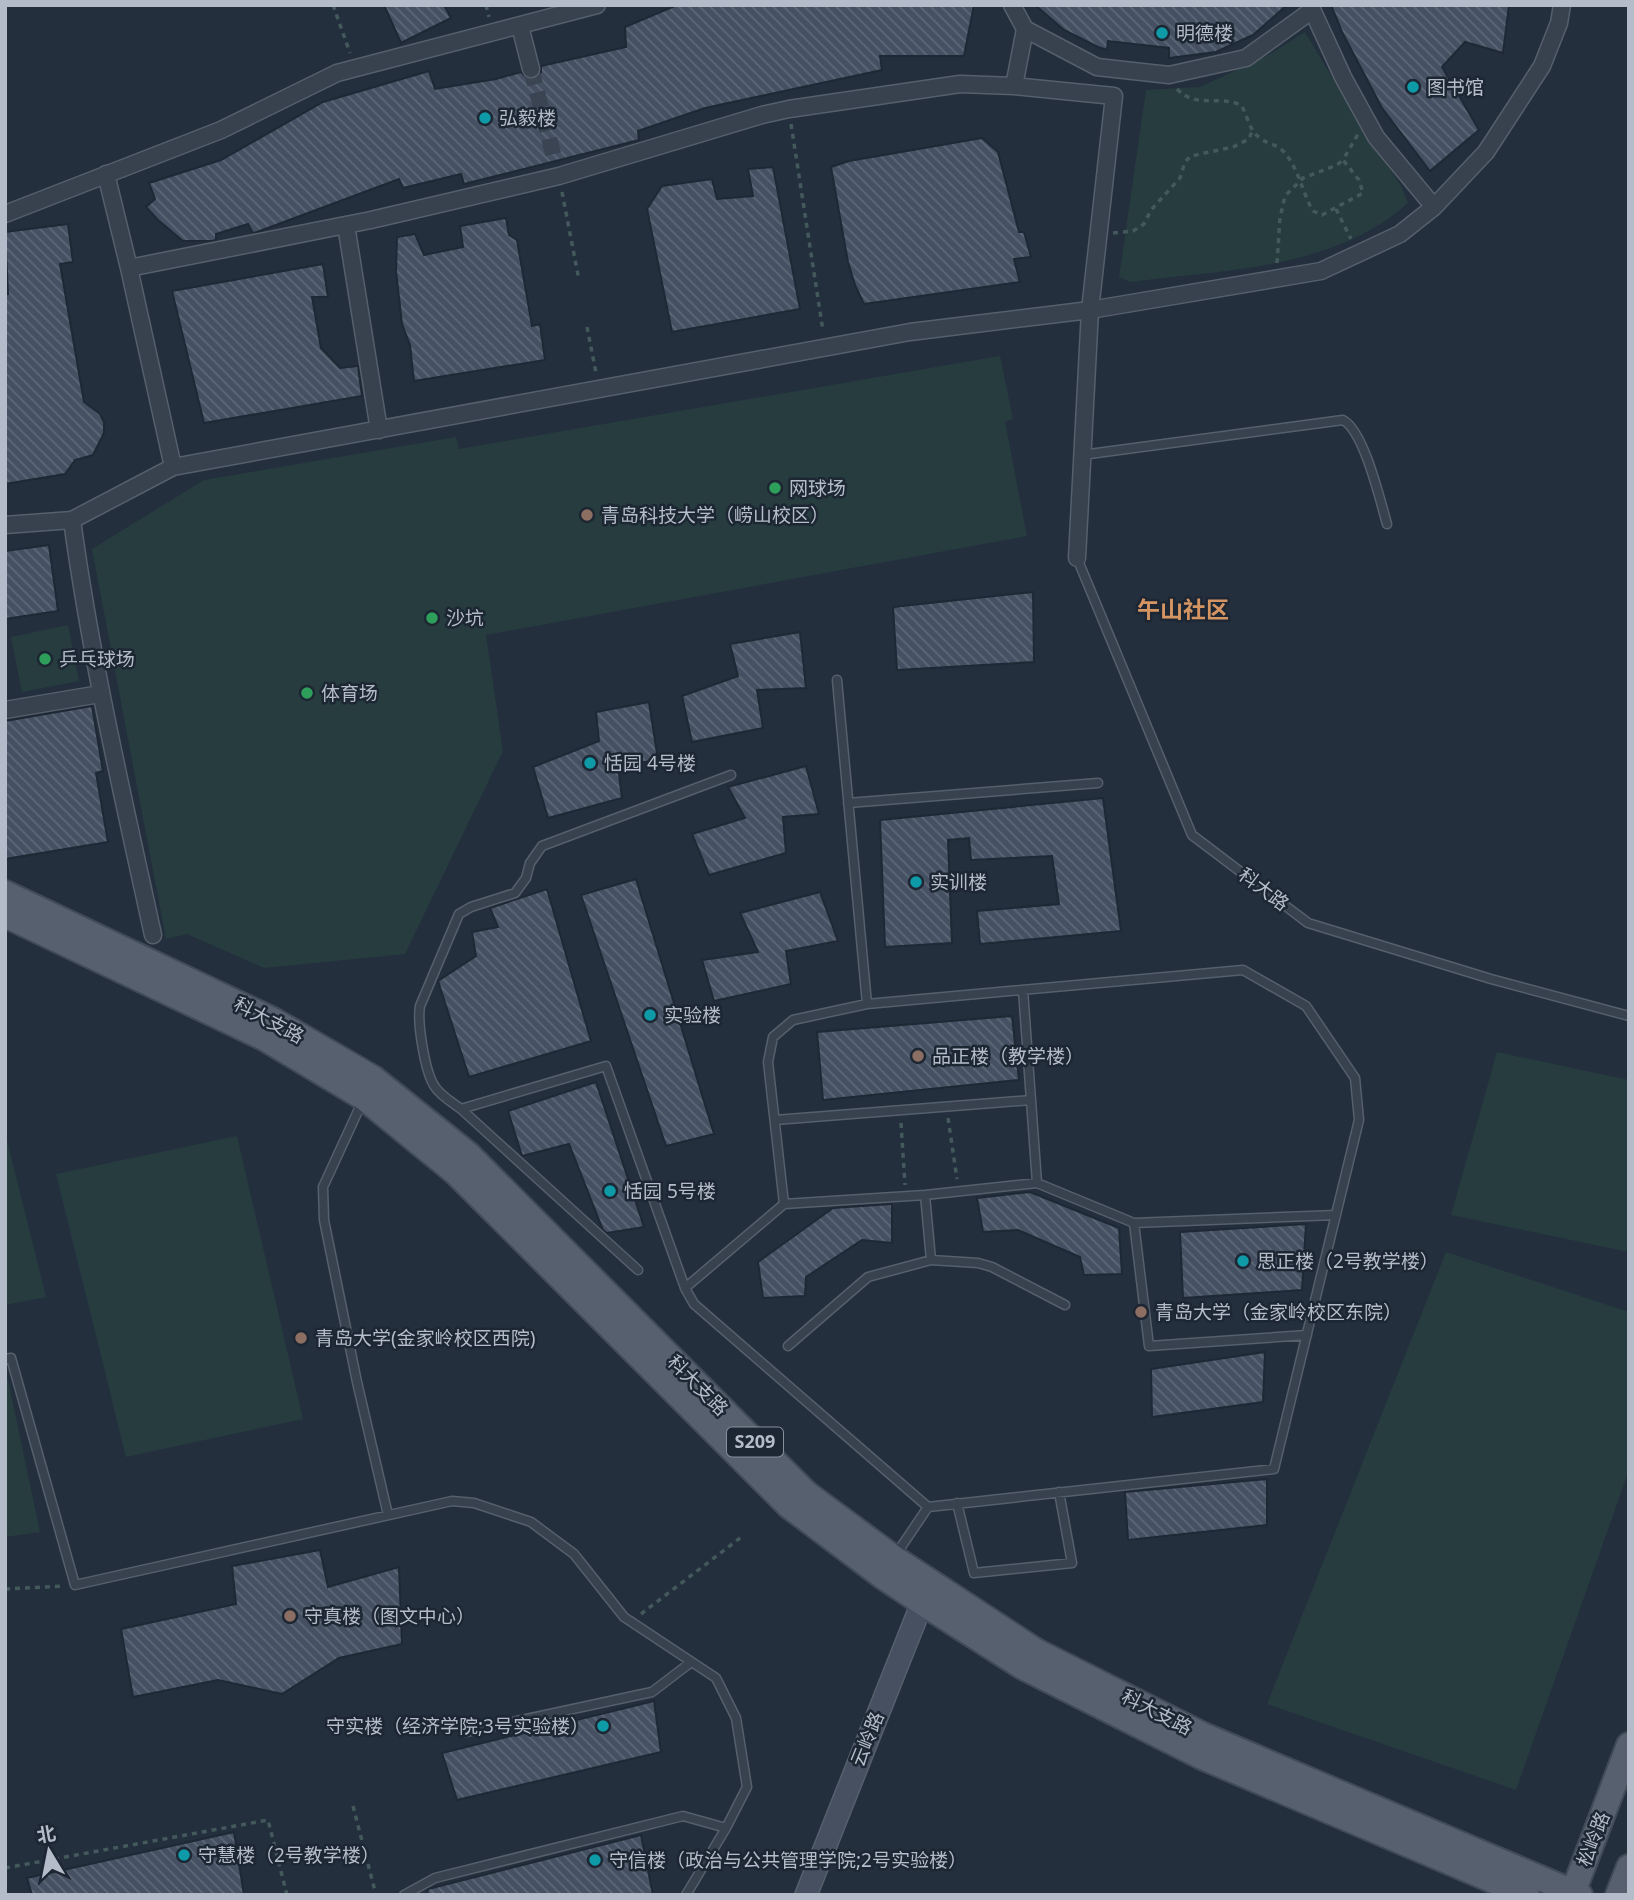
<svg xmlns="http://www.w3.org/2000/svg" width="1634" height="1900" font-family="'Noto Sans','Noto Sans SC',sans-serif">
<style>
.green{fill:#263c3f}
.building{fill:url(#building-back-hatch);stroke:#1f2835;stroke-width:2}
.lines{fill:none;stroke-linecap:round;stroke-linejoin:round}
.street-tunnel{stroke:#3a4453;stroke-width:16;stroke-dasharray:16 8;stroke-linecap:butt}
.lane-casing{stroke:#565f6c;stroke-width:11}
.street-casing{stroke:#565f6c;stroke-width:19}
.secondary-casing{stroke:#565f6c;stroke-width:24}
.primary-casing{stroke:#414a57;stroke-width:28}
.path{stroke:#44595c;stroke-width:3.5;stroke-dasharray:5 5;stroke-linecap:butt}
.lane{stroke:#38414e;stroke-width:8}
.street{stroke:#38414e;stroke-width:16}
.secondary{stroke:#465061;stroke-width:21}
.primary{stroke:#56606e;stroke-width:24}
.culture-dot{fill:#0f9aa8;stroke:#1d2633;stroke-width:2.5}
.leisure-dot{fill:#2e9e5b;stroke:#1d2633;stroke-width:2.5}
.education-dot{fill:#8d6e63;stroke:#1d2633;stroke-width:2.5}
.labels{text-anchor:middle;stroke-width:5;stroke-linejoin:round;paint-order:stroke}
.shield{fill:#1d2633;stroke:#878f9c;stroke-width:2}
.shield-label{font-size:18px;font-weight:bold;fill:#b4bcc9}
.poi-label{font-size:19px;fill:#b4bcc9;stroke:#1d2633;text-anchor:start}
.street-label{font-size:19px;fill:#b4bcc9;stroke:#1d2633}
.quarter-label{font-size:23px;font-weight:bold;fill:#d59563;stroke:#1d2633}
</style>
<defs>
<pattern id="building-back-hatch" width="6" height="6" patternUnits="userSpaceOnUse" patternTransform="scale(1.75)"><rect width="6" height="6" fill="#455162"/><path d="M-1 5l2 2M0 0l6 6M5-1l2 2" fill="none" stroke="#5d6877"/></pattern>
</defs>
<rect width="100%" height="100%" fill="#242f3e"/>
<path class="green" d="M1305 32 1351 109 1401 186 1408 203C1333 270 1225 269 1130 282L1119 277 1146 90 1200 87 1269 55Z
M1000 356 1013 419 1005 422 1027 536 486 635 503 751 405 954 264 968 187 934 166 939 92 549 204 480 456 437 459 449Z
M68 625 79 681 22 692 11 637Z
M1497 1052 1629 1080V1252L1451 1215Z
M5 1132 46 1297 5 1305Z
M237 1136 303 1419 126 1457 56 1174Z
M1446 1252 1629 1312V1470L1516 1790 1267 1704Z
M5 1380H8L40 1532 5 1537Z"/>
<path class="building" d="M384 5H444L451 18 401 43Z
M677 5H974L964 56H880L882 70 705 108 638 131 639 140 464 184 461 174 403 188 399 179 257 232 253 233 248 224 216 234V240L212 241H183L158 220 146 207 155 199 149 183 221 160 323 102 429 71 435 89 496 79 521 72 528 79H534L541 72V66L626 47 625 27Z
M1035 5H1287L1253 35 1216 52 1169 58V48L1108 41 1107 50 1098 47 1064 30Z
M1331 5H1509L1503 53 1465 42 1442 67 1479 130 1430 171 1382 108 1342 32Z
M982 138 998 152 1019 232H1024L1031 257 1014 259 1020 282 864 304 855 285 848 262 831 167 849 161Z
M773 167 800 309 672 332 647 209 662 186 712 179 717 199 753 196 748 169Z
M506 218 509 235 517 240 532 326 540 324 545 360 414 381 410 345 402 324 396 271 397 237 415 234 424 255 463 247 460 226Z
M68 224 73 262 60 264 84 402 100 414 104 422V433L93 455 75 460 65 474 5 484V295L8 294 5 232Z
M323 264 328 297H312L321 348 340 368 358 366 362 396 204 423 172 291Z
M49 545 58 611 5 619V551Z
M1033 592 1034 662 897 670 893 607Z
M800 632 806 688 757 690 763 728 692 742 682 696 738 676 730 644Z
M649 702 658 760 618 766 622 798 548 818 533 767 599 741 596 712Z
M92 706 103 771 96 773 108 842 5 859V721Z
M806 766 819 814 783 817 786 853 709 875 692 834 745 818 728 787Z
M1103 798 1121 931 980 944 977 911 1059 904 1052 856 971 860 969 838 948 840 952 943 885 947 880 820Z
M636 879 714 1134 666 1146 581 895Z
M547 889 591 1041 469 1077 438 981 476 956 472 932 498 927 490 908Z
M820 892 838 941 786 951 791 984 714 1001 702 960 758 952 740 913Z
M1012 1016 1019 1080 823 1100 817 1032Z
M596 1082 644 1227 607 1233 603 1230 569 1144 522 1156 508 1111Z
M1030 1192 1119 1228 1122 1274 1084 1275 1080 1257 1018 1230 983 1232 977 1198Z
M892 1204V1243L862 1240 806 1277 805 1296 763 1298 758 1262 833 1208Z
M1306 1224 1302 1290 1183 1298 1180 1232Z
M1265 1352 1263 1402 1152 1417 1151 1369Z
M1267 1479V1525L1128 1540 1125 1492Z
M320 1550 328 1587 399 1567 402 1644 339 1658 282 1694 218 1680 133 1697 121 1629 236 1604 232 1566Z
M654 1701 661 1752 457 1800 442 1753Z
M234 1832 244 1895H32L27 1878Z
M641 1835 653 1895H427L428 1889Z"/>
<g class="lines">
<path class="street-tunnel" d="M531 69 555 161"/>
<defs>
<path id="lane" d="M1082 455 1343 420C1364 431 1380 500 1387 524
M1077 558 1192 835 1308 923 1491 979 1629 1016
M837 680 867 1004
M848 803 1098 783
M1023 990 1037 1183
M363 1100 323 1187 324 1220 357 1382 388 1515
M461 1109C453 1103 441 1096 435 1087 425 1073 417 1023 420 1006L459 914 471 907 515 893 526 878 530 863 542 846 731 775
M775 1120 1031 1100
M784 1204 925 1195 1037 1183 1134 1223 1336 1215
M1134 1223 1149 1346 1307 1335
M931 1260 978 1263 992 1267 1065 1305
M638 1270 461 1109 606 1066 685 1288 694 1304 928 1507 895 1556
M685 1288 784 1204 768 1062 773 1037 793 1020 867 1004 1243 970 1306 1006 1355 1078 1359 1120 1274 1469 928 1507
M788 1346 868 1277 931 1260 925 1195
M5 1359 11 1358 75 1585 452 1501 474 1503 531 1522 574 1554 624 1617 716 1678 736 1718 747 1787 726 1828 686 1895
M957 1503 974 1573 1072 1563 1059 1492
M466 1732 652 1692 690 1663
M404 1895 435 1878 683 1816 726 1828"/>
<path id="street" d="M1012 5 1025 29 1014 86
M1310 5 1343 77 1376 137 1434 207
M520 26 531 69
M1025 29 1097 67 1169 75 1246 58 1311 11
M106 174 129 268 173 467
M5 214 221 130 337 73 597 5
M346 225 379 430
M129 268 371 220 559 176 762 115 789 109 960 84 1014 86 1114 96 1090 310 1077 558
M72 520C91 660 123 797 153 935
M5 525 72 520 173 467 910 332 1090 310 1321 271 1400 234 1434 207 1486 152 1542 66 1559 23 1562 5
M5 710 100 694"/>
<path id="secondary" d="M806 1895 928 1588"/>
<path id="primary" d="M5 893 273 1020 373 1078 468 1154 806 1493 894 1558 1036 1651 1203 1735 1580 1895
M5 915 264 1038 364 1098 456 1173 789 1506 882 1576 921 1602 1021 1666 1202 1757 1527 1895
M1572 1895 1629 1745
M1618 1895 1629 1867"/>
</defs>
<use href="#lane" class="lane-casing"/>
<use href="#street" class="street-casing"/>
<use href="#secondary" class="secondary-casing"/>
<use href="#primary" class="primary-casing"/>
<path class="path" d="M333 5 350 53
M486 5 489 17
M1177 89C1196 109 1218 95 1241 105 1248 116 1249 131 1260 138 1267 144 1277 144 1284 152 1299 169 1302 192 1313 211L1322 215 1363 193 1359 180 1343 160 1358 134
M791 124 823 331
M562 192 579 280
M1336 209 1351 239
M1113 233 1133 231 1144 224 1151 210 1180 178 1185 162 1191 156 1233 147 1249 139 1252 131
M1277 263 1280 218 1285 196 1303 178 1337 165 1343 160
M587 327 596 373
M948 1118 957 1179
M901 1123 905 1185
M5 1589 63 1586
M641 1614 744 1535
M353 1806 376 1895
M5 1868 268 1820 287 1895"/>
<use href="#lane" class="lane"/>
<use href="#street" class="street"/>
<use href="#secondary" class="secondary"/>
<use href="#primary" class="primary"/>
</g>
<g class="culture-dot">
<circle cx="1162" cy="33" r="7"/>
<circle cx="1413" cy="87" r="7"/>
<circle cx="485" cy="118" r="7"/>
<circle cx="590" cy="763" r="7"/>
<circle cx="916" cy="882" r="7"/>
<circle cx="650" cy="1015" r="7"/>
<circle cx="610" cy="1191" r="7"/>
<circle cx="1243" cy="1261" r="7"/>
<circle cx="603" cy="1726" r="7"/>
<circle cx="184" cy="1855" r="7"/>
<circle cx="595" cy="1860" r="7"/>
</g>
<g class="leisure-dot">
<circle cx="775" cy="488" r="7"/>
<circle cx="432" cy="618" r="7"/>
<circle cx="45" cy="659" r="7"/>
<circle cx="307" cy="693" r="7"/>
</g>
<g class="education-dot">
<circle cx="587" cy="515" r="7"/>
<circle cx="918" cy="1056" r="7"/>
<circle cx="1141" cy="1312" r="7"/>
<circle cx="301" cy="1338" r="7"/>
<circle cx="290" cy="1616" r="7"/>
</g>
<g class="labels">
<rect class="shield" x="727" y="1427.5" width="56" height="29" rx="5"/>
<g class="shield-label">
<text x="755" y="1448">S209</text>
</g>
<g class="poi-label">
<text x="1176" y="40">明德楼</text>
<text x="1427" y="94">图书馆</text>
<text x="499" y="125">弘毅楼</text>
<text x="789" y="495">网球场</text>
<text x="601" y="522">青岛科技大学（崂山校区）</text>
<text x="446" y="625">沙坑</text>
<text x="59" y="666">乒乓球场</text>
<text x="321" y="700">体育场</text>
<text x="604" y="770">恬园 4号楼</text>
<text x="930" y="889">实训楼</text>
<text x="664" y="1022">实验楼</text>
<text x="932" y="1063">品正楼（教学楼）</text>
<text x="624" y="1198">恬园 5号楼</text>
<text x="1257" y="1268">思正楼（2号教学楼）</text>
<text x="1155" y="1319">青岛大学（金家岭校区东院）</text>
<text x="315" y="1345">青岛大学(金家岭校区西院)</text>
<text x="304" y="1623">守真楼（图文中心）</text>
<text x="589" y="1733" text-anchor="end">守实楼（经济学院;3号实验楼）</text>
<text x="198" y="1862">守慧楼（2号教学楼）</text>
<text x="609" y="1867">守信楼（政治与公共管理学院;2号实验楼）</text>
</g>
<g class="street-label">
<text transform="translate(1264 889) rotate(37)" y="7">科大路</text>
<text transform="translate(269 1020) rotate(28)" y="7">科大支路</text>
<text transform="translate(698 1385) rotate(45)" y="7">科大支路</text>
<text transform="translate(1157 1712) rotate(27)" y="7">科大支路</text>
<text transform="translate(867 1739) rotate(-68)" y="7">云岭路</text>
<text transform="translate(1593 1839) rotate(-69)" y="7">松岭路</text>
</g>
<g class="quarter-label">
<text x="1183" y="618">午山社区</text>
</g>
</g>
<rect width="1634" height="1900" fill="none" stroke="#b4bcc9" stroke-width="14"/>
<g transform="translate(49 1851) rotate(350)" stroke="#1d2633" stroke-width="5" paint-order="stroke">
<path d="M0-5L12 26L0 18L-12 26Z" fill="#b4bcc9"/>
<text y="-10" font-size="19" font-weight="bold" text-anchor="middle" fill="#b4bcc9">北</text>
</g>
</svg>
